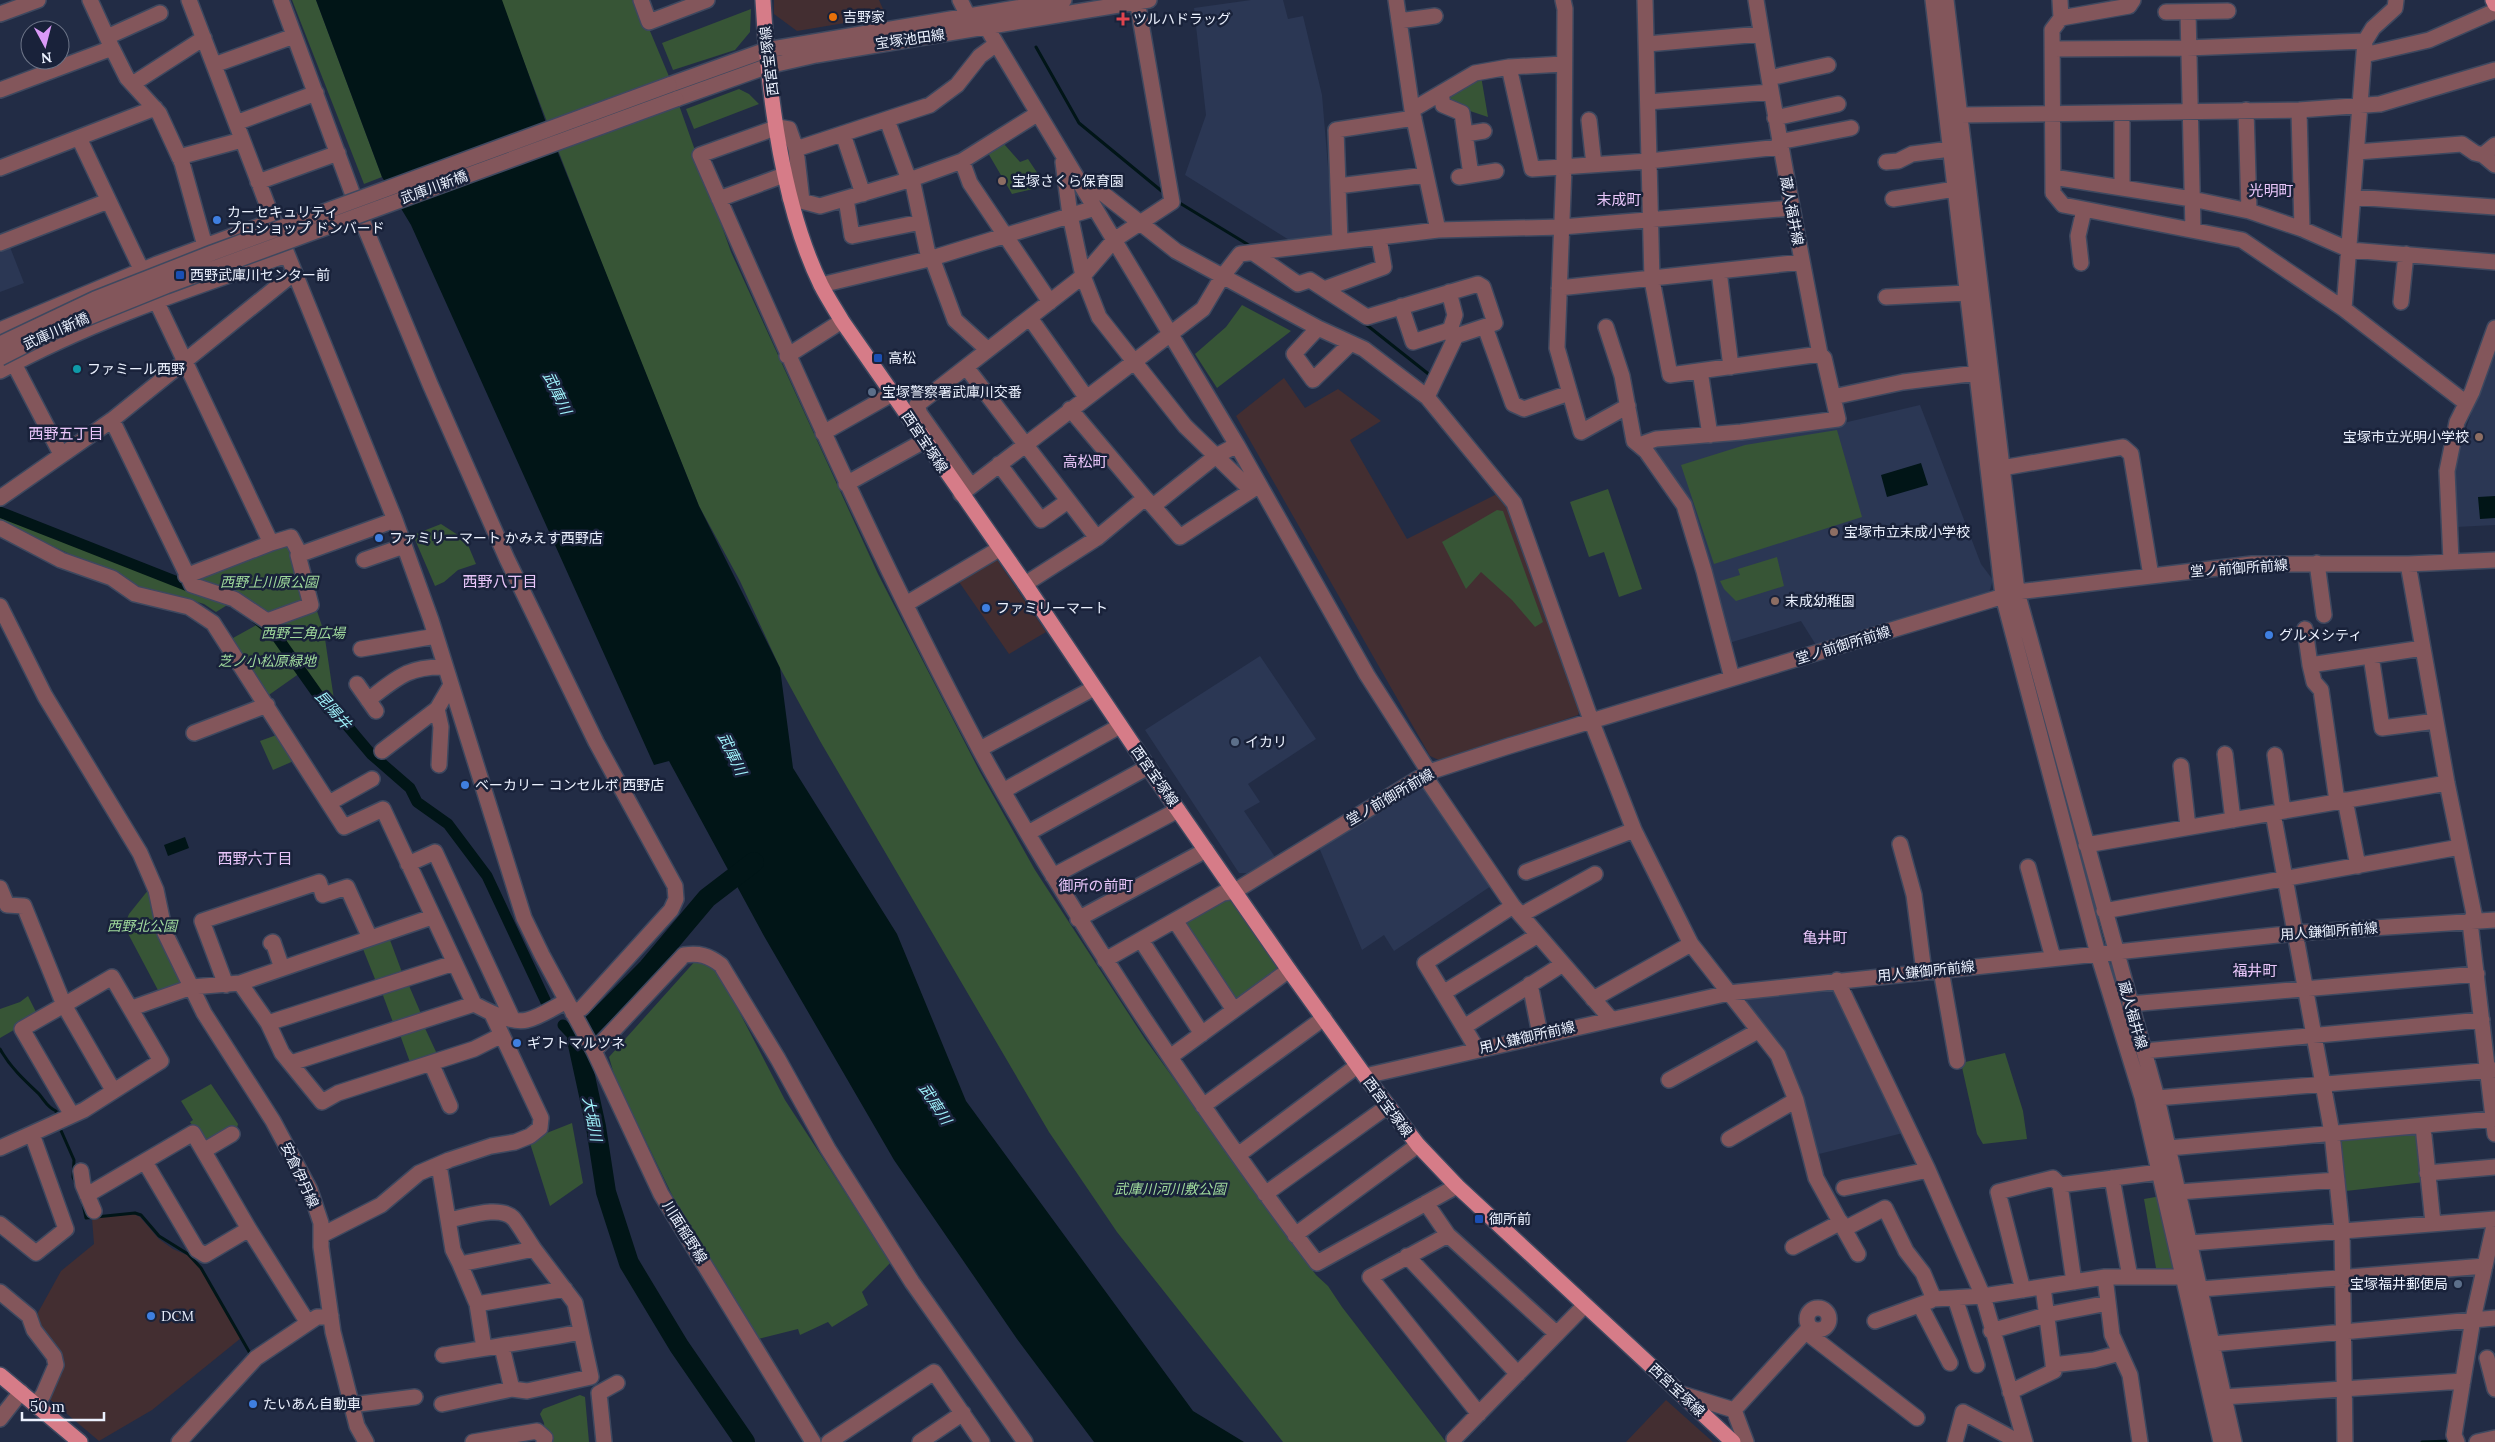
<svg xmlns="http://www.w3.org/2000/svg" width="2495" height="1442" font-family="Lora,'Noto Sans JP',serif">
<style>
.commercial{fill:#432e31}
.built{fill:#2b3754}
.green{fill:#375536}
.water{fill:#011517}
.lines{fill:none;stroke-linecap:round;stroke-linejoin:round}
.stream{stroke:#011517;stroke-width:3}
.canal{stroke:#011517;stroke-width:11}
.river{stroke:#011517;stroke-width:20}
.minor-casing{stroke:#3e485f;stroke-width:18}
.major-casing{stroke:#3e485f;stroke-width:18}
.minor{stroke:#83565b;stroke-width:15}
.major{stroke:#d67c88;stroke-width:15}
.minor-bridge-casing{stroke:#3e485f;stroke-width:18;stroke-linecap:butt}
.minor-bridge{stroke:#83565b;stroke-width:15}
.food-dot{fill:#e8710a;stroke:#19223a;stroke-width:2}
.health-dot{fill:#e0444e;stroke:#19223a;stroke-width:2}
.education-dot{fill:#8d6e63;stroke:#19223a;stroke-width:2}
.shop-dot{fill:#3f7fe0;stroke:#19223a;stroke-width:2}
.transit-dot{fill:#1a4fb4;stroke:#19223a;stroke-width:2}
.culture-dot{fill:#0f9aa8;stroke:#19223a;stroke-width:2}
.service-dot{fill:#5c6f8a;stroke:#19223a;stroke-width:2}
.labels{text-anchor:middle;stroke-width:5;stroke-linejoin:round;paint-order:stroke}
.poi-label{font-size:14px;fill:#ebf1fe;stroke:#19223a;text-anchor:start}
.street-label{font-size:14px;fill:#ebf1fe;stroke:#19223a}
.park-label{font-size:14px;font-style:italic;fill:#9fd99c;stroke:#19223a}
.neighbourhood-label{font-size:15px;fill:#e9c6fa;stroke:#19223a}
.water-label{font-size:15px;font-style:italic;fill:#a0f3fc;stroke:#19223a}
</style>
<rect width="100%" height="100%" fill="#222c45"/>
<path class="commercial" d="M774 0H879L886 16 797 31 774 14Z
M1284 378 1305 408 1338 389 1381 421 1350 440 1407 539 1499 493 1510 507 1580 709 1578 715 1441 761 1430 756 1236 416Z
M995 557 1046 632 1009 654 957 579Z
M134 1214 140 1217 159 1239 173 1249 187 1255 200 1268 241 1338 152 1410 99 1441 47 1397 60 1365 35 1318 61 1271 94 1244 92 1218Z
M1666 1400 1695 1426 1713 1442H1626Z"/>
<path class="built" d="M1251 0H1283L1288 19 1303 16 1322 95 1334 238 1294 243 1185 175 1206 115 1194 8Z
M8 242 24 283 0 292V245Z
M2495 342V525L2456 527 2454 465Z
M1920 405 1981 564 1993 580 1989 593 1906 620 1816 645 1801 621 1729 643 1711 570 1648 444 1839 424Z
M1260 656 1316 739 1248 784 1260 802 1244 811 1275 857 1247 873H1239L1145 730Z
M1424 783 1494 884 1394 951 1384 935 1362 950 1318 845Z
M1834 986 1907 1132 1815 1155 1801 1100 1740 997Z"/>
<path class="green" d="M292 0H316L382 177 364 184Z
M500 0H637L668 74 731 252 878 574 980 772 1035 870 1145 1039 1316 1275 1328 1286 1342 1307 1446 1442H1283L1117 1232 1049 1132 820 741 780 668 740 581 699 506 611 287Z
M751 9 750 32 735 50 673 70 662 43Z
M1481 76 1488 117 1446 103 1445 95Z
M739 89 749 94 759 104 694 129 686 109Z
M1004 144 1020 162 1028 159 1046 186 1012 194 988 153Z
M1242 305 1291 331 1217 388 1195 354 1226 327Z
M1837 430 1862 517 1714 564 1681 465 1745 445Z
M1608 489 1642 589 1619 597 1604 552 1589 557 1570 502Z
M0 509 43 525 229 604 216 612 204 604 187 599 175 601 139 593 118 576 0 522Z
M1497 510 1503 511 1543 622 1535 627 1512 600 1481 572 1466 589 1442 542Z
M441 524 458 535 463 533 476 564 458 570 444 582 435 586 413 535Z
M287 542 295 549 307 602 270 618 192 578Z
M1777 557 1784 586 1736 601 1724 589 1720 581 1740 575 1738 569Z
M310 609 317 611 324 632 336 713 329 709 278 635 267 626Z
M260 623 274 635 300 673 266 697 231 644 233 638Z
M282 733 296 760 273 770 260 741Z
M149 889 184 982 160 994 124 926 129 914Z
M1228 896 1280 971 1235 1003 1183 922Z
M390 940 403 975 377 984 363 949Z
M697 959 718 971 785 1100 882 1249 885 1247 893 1260 862 1292 868 1305 832 1327 828 1322 800 1335 798 1329 754 1340 676 1203 615 1078 609 1057Z
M407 981 422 1016 394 1025 381 990Z
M28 996 38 1016 0 1038V1009L20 1002Z
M423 1024 438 1056 411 1065 399 1032Z
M2005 1053 2023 1111 2027 1139 1983 1144 1977 1134 1961 1063Z
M211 1084 238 1124 237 1128 209 1145 205 1144 190 1122 193 1120 181 1101Z
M572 1123 583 1183 550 1206 529 1140Z
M2419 1129 2424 1182 2346 1191 2340 1138Z
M2161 1196 2177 1268H2156L2144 1199Z
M580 1395 585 1397 589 1442H545L544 1423 540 1414 543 1409Z"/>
<path class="water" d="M316 0H502L545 120 699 506 780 668 793 768 897 934 966 1101 1193 1411 1244 1442H1094L1017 1339 894 1160 764 936 669 761 654 765 411 225 382 177Z
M1921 463 1928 485 1887 497 1881 475Z
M2495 496V518L2480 519 2478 497Z
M185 837 189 848 168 856 164 845Z"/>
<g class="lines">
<path class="stream" d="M1036 47 1079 123 1164 193
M1178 202 1252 247
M1363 322 1431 376
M2075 829 2106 942
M2110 958 2134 1045
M0 1049C10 1067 24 1080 39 1094 45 1101 47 1107 56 1111L57 1118
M59 1126 74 1160 73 1177 76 1184
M83 1204 86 1218 135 1213 141 1215 159 1236 188 1254 201 1268 251 1355
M189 1442 219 1409
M2422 1442 2451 1441"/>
<path class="canal" d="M0 512 198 590
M257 619 275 634 328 709 339 716 371 754 410 788 417 802 448 824 487 876 546 1002
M563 1025 577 1040"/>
<path class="river" d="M745 1442 679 1346 629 1263 606 1192 596 1127 577 1040 648 968 707 898 754 862"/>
<defs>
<path id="minor" d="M90 0 111 46
M189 0 270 212 395 520 431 620 524 918 542 955 594 1051 661 1194 813 1442
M281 0 364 225 430 384 507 559 596 742 675 886 676 899 671 910 582 1008 573 1013
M641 0 649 22 707 0
M960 0 968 16 987 28 1237 445 1367 675 1429 772
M1396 0 1412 110
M1563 0 1565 9 1564 168 1557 348 1581 432 1628 406
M1645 0 1652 280 1670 375 1820 354
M1933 0 2003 596 2098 954 2142 1097 2221 1442
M1946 0 2017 592 2157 1098 2234 1442
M2060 0 2061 18
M2133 0 2129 6 2061 18 2052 30 2053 193 2063 205 2242 240 2344 309 2466 403
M2166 12 2228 11
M2188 12 2193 230
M0 14 38 0
M1399 21 1435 16
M107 37 160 13
M1647 44 1761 34
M995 45 980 56 957 85 930 105 796 149 789 129 778 127 700 155C788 356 877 557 980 750 1030 842 1086 930 1143 1017 1199 1101 1256 1183 1317 1263L1457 1186
M2052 49 2187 48 2365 41
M2364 55 2429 40 2495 11
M214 65 294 36
M1509 67 1532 169 1649 161 1780 147
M1769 78 1828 65
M134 83 204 38
M669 85 766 50 1064 0
M0 90 112 48 127 78 159 113 182 163 205 246
M1441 93 1443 105 1462 113 1471 175
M676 99 768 66 816 55 1149 0
M1648 102 1771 92
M2246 110 2249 211
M2299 110 2302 229
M1960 115 2299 110 2380 104 2495 70
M1775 118 1838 104
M887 120 909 180
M1589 120 1594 165
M236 123 316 93
M843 134 863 194
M1466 134 1484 131
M79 138 271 543 186 576
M1779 142 1851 128
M796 149 802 201
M2357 152 2462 144 2475 153 2483 155 2495 145
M2483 155 2495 165
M179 157 242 140
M962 161 970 183 1050 302
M1063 162 1070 215 1083 276 1099 317 1185 426 1251 490
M1886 162 1898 161 1912 154 1950 149
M0 168 155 108
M1459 177 1496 171
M2053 177 2192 199 2249 211 2302 229 2350 250 2495 262
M912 179 929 259
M258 182 338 153
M1092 185 1176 251 1318 328 1364 349 1427 397 1514 503 1591 720 1634 830 1691 944 1778 1055 1796 1100 1816 1178 1844 1229 1885 1208 1906 1251 1923 1273 1934 1299 1983 1296 2105 1277H2197
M1338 186 1426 175
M2122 188V113
M2353 197 2495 207
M790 198 820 206 912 179 962 161 1037 114
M719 199 784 175
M846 199 852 236 921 222
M1893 199 1955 189
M1438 230 1412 110 1475 73 1509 67 1563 64
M1340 242 1336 130 1414 118
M0 243 108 201
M1255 254 1298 284 1310 280 1367 317 1478 284 1483 287 1495 323 1456 336 1427 397
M932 258 955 320 988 350
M2081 263 2078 236 2084 210
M1719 271 1731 367
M821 285 929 259 1095 208
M1559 288 1802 262
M1324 289 1384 267 1379 238
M1449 292 1455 315 1450 330
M1886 297 1967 293
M2401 302 2406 254
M1401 306 1413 342 1450 330 1456 336
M2344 309 2365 41 2373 28 2395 8 2396 0
M1030 318 1086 397
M1485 327 1513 404 1524 409 1569 393
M1606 327 1622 376 1634 441 1646 451 1684 505 1704 571 1732 678
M1318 328 1294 354 1313 380 1350 344
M0 330 157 264 273 221
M10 356 61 454
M787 356 842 321
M966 367 1097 538
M0 371C91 321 189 289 287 255
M1700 371 1710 435
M1833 397 1903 382 1977 373
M1070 409 1145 498
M112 420 192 585 234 599 267 621 311 605 298 555 395 520
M823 433 892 394
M1639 445 1656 439 1741 432 1838 419 1824 358 1820 354C1797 236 1775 118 1756 0
M999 464 1041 520 1068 501
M2002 468 2123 447 2131 454 2151 576
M846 484 924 441
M971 486 920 414 917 405 1083 276 1114 240 1172 202 1137 0
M961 494 1203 309 1222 277 1240 254 1438 230 1562 227 1792 208
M0 498 112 420 294 273
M1153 506 1180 537 1258 486
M0 528 61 560 112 578 135 594 189 607 213 623 344 827 383 809 474 1004C487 1011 512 1024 527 1020 540 1017 554 1007 567 1001
M271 543 291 537 300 554
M364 560 404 546
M2451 561 2447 471 2457 422 2472 392 2495 328
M2317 563 2324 615
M2408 564 2447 783 2474 914 2470 922 2495 1134
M1025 584 1097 538 1145 498 1153 506 1216 456 1237 445
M906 604 999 549
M0 606 45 696 140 853 156 890 165 933 204 1013 273 1121 310 1190 321 1223V1247L333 1332 357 1426 366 1442
M2305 629 2310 665
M361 649 436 636
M2371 656 2382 728 2436 721
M357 684 376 711
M368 700C397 678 408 666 445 667
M437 709 441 727 439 765
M194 733 267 705
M980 749 1094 688
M382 751 437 709 451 685
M2225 754 2233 820
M2275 755 2283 811
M2181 766 2188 827
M1424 775 1513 906 1610 1018
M1003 791 1120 726
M2345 800 2358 866
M2337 801 2321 690 2314 682 2310 665 2423 648
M329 803 372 779
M2273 813 2332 1133 2342 1230 2345 1442
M1028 833 1148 767
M1900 844 1914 895 1924 972
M2086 845 2447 783
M408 864 435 852 512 1018
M2028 867 2053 958
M1526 872 1634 830
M1053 876 1178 810
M0 888 7 905 24 906 64 1005 22 1029 72 1115
M2104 911 2460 847
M1521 915 1595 874
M1078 919 1206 850
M1176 922 1234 1010
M1141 940 1202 1034
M271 943 273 942 282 968
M1105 960 1223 893 1235 891 1429 772 1509 746 2017 592 2252 564H2408L2495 560
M1941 970 1957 1061
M1837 980 1928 1170 1983 1296 2025 1442
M240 983 268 1023 282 1053 322 1102 338 1093 474 1049 502 1035
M1530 984 1540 1034
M226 985 202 921 319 882 323 895 347 887 370 938
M1443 993 1538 935
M1593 999 1691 944
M2130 1004 2477 974
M132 1008 192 987 240 983 432 917
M268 1023 454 963
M1464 1027 1563 964
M1477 1049 1425 963 1513 906
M594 1051 684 955C699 953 708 955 721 965L778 1059 828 1149 912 1282 1025 1442
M2144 1051 2482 1020
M1170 1057 1289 970
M291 1063 474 1004
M431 1063 450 1106
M1365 1076 1729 993 2296 933 2495 920
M1669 1080 1758 1031
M2157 1098 2495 1070
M1203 1106 1324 1018
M2423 1126 2433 1223
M1729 1139 1796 1100
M0 1148 84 1110 161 1061 112 977 64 1005 113 1090
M2169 1148 2493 1119
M205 1150 232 1134
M1238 1155 1357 1066
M145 1162 197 1250 205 1255 249 1229 308 1323
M439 1165 453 1250 460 1264 534 1249 575 1303 591 1377 527 1391 512 1389 502 1347
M81 1171 83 1185 94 1211
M2427 1173 2495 1167
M2112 1178 2130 1277
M2060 1185 2074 1282
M1844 1188 1928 1170
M2179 1192 2337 1180
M1265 1194 1388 1106
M87 1195 193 1133 249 1229
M1426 1203 1448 1235 1557 1334
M449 1220C466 1217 501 1204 514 1219 521 1228 527 1239 534 1249
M0 1224 36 1253 66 1229 32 1134
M1844 1229 1858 1254
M322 1235 381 1205 419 1173 449 1160 491 1146 515 1142 530 1136 540 1128 541 1118 492 1014
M1295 1235 1418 1145
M1448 1235 1370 1277 1479 1414
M2190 1243 2495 1219
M1793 1247 1841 1222
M1407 1256 1518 1374
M460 1264 477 1304 484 1348
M2105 1277 2112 1335 2130 1375 2140 1442
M2201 1289 2485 1266
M2023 1290 1998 1192 2053 1178 2060 1185 2167 1171
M0 1292 29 1316 34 1330 54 1356 56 1365 43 1395 35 1405
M1955 1298 1977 1365
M477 1304 565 1289
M1920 1305 1950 1363
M1807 1319a11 11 0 1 1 22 0a11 11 0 1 1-22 0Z
M1875 1321 1930 1301
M1991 1331 2046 1315 2108 1303
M1806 1332 1917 1418
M2212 1344 2495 1318
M443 1355C489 1347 535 1341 581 1332
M2487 1358 2495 1389
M2053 1365 2094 1360 2120 1353
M2010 1392 2054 1371 2043 1287
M1682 1394 1734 1410 1746 1442
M2223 1397 2463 1381
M442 1404 512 1389
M351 1405 415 1397
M1734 1410 1810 1327
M0 1419 21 1392
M1454 1439 1585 1305
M179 1442 256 1358 317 1317 331 1316
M473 1442 537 1431 545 1438 544 1442
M604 1442 599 1393 617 1383
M829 1442 934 1372 982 1442
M920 1442 963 1413
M1955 1442 1963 1412 2019 1442
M2457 1442 2454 1435 2473 1319 2495 1221
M2477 1442 2495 1438"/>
<path id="major" d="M763 0C768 90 781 203 821 285 827 297 835 309 842 321L1025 584 1148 767 1289 970 1365 1076 1418 1145 1457 1186 1733 1442
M2493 0 2495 4
M0 1375 80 1442"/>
</defs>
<use href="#minor" class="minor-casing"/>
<use href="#major" class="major-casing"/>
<use href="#minor" class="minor"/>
<use href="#major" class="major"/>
<defs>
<path id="minor-bridge" d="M0 344 95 299 212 253 669 85
M0 358 47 334 166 286 676 99"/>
</defs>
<use href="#minor-bridge" class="minor-bridge-casing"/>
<use href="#minor-bridge" class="minor-bridge"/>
</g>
<circle class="food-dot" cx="833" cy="17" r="5"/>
<path class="health-dot" d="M1120.5 11.5h5v5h5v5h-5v5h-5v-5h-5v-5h5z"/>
<g class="education-dot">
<circle cx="1002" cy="181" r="5"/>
<circle cx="2479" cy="437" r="5"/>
<circle cx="1834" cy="532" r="5"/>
<circle cx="1775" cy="601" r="5"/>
</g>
<g class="shop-dot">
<circle cx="217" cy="220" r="5"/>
<circle cx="379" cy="538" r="5"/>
<circle cx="986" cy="608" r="5"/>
<circle cx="2269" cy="635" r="5"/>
<circle cx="465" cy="785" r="5"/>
<circle cx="517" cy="1043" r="5"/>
<circle cx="151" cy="1316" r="5"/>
<circle cx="253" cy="1404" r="5"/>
</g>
<g class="transit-dot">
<rect x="175" y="270" width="10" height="10" rx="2.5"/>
<rect x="873" y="353" width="10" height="10" rx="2.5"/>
<rect x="1474" y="1214" width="10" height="10" rx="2.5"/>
</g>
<circle class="culture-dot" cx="77" cy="369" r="5"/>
<g class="service-dot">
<circle cx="872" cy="392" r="5"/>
<circle cx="1235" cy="742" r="5"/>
<circle cx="2458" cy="1284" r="5"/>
</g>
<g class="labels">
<g class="poi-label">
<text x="843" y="22">吉野家</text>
<text x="1133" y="24">ツルハドラッグ</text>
<text x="1012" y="186">宝塚さくら保育園</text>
<text x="227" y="217">カーセキュリティ<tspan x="227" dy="16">プロショップ ドンバード</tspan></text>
<text x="190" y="280">西野武庫川センター前</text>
<text x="888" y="363">高松</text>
<text x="87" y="374">ファミール西野</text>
<text x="882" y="397">宝塚警察署武庫川交番</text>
<text x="2469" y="442" text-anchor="end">宝塚市立光明小学校</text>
<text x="1844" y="537">宝塚市立末成小学校</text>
<text x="389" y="543">ファミリーマート かみえす西野店</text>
<text x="1785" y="606">末成幼稚園</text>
<text x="996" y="613">ファミリーマート</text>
<text x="2279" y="640">グルメシティ</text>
<text x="1245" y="747">イカリ</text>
<text x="475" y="790">ベーカリー コンセルボ 西野店</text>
<text x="527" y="1048">ギフトマルツネ</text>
<text x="1489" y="1224">御所前</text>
<text x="2448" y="1289" text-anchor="end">宝塚福井郵便局</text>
<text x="161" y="1321">DCM</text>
<text x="263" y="1409">たいあん自動車</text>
</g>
<g class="street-label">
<text transform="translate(910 39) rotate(-8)" y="5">宝塚池田線</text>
<text transform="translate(769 61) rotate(-97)" y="5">西宮宝塚線</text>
<text transform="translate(434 187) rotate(-20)" y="5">武庫川新橋</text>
<text transform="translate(1792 211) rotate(79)" y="5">蔵人福井線</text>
<text transform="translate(56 331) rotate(-24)" y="5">武庫川新橋</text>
<text transform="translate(925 442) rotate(56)" y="5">西宮宝塚線</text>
<text transform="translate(2239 568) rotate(-4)" y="5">堂ノ前御所前線</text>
<text transform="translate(1843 645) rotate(-17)" y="5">堂ノ前御所前線</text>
<text transform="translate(1155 776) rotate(55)" y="5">西宮宝塚線</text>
<text transform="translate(1390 797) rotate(-30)" y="5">堂ノ前御所前線</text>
<text transform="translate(2329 931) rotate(-4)" y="5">用人鎌御所前線</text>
<text transform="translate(1926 971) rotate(-6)" y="5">用人鎌御所前線</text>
<text transform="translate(2133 1015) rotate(74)" y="5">蔵人福井線</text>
<text transform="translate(1527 1037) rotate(-13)" y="5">用人鎌御所前線</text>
<text transform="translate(1388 1107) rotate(53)" y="5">西宮宝塚線</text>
<text transform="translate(300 1175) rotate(65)" y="5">安倉伊丹線</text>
<text transform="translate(685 1232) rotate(58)" y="5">川面稲野線</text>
<text transform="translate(1677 1390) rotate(43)" y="5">西宮宝塚線</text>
</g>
<g class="park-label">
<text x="269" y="587">西野上川原公園</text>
<text x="303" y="638">西野三角広場</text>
<text x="267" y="666">芝ノ小松原緑地</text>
<text x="142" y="931">西野北公園</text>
<text x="1170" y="1194">武庫川河川敷公園</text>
</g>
<g class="neighbourhood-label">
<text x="2271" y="196">光明町</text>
<text x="1619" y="205">末成町</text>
<text x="66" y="439">西野五丁目</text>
<text x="1085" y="467">高松町</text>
<text x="500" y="587">西野八丁目</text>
<text x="255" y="864">西野六丁目</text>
<text x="1096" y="891">御所の前町</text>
<text x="1825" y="943">亀井町</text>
<text x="2255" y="976">福井町</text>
</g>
<g class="water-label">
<text transform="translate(557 393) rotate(64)" y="5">武庫川</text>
<text transform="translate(333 710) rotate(48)" y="5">昆陽井</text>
<text transform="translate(732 754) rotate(64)" y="5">武庫川</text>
<text transform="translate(935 1104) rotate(57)" y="5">武庫川</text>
<text transform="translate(592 1119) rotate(79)" y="5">大堀川</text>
</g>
</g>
<g transform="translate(45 45) rotate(173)"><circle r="24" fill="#19223a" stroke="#6d7588"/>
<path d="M0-4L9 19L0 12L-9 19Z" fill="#da9af7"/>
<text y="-8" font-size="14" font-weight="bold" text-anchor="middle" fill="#ebf1fe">N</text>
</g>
<path d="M22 1412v8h82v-8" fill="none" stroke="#ebf1fe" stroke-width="2.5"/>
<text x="30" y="1412" font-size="15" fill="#ebf1fe" stroke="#19223a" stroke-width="4" paint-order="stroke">50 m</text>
</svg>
